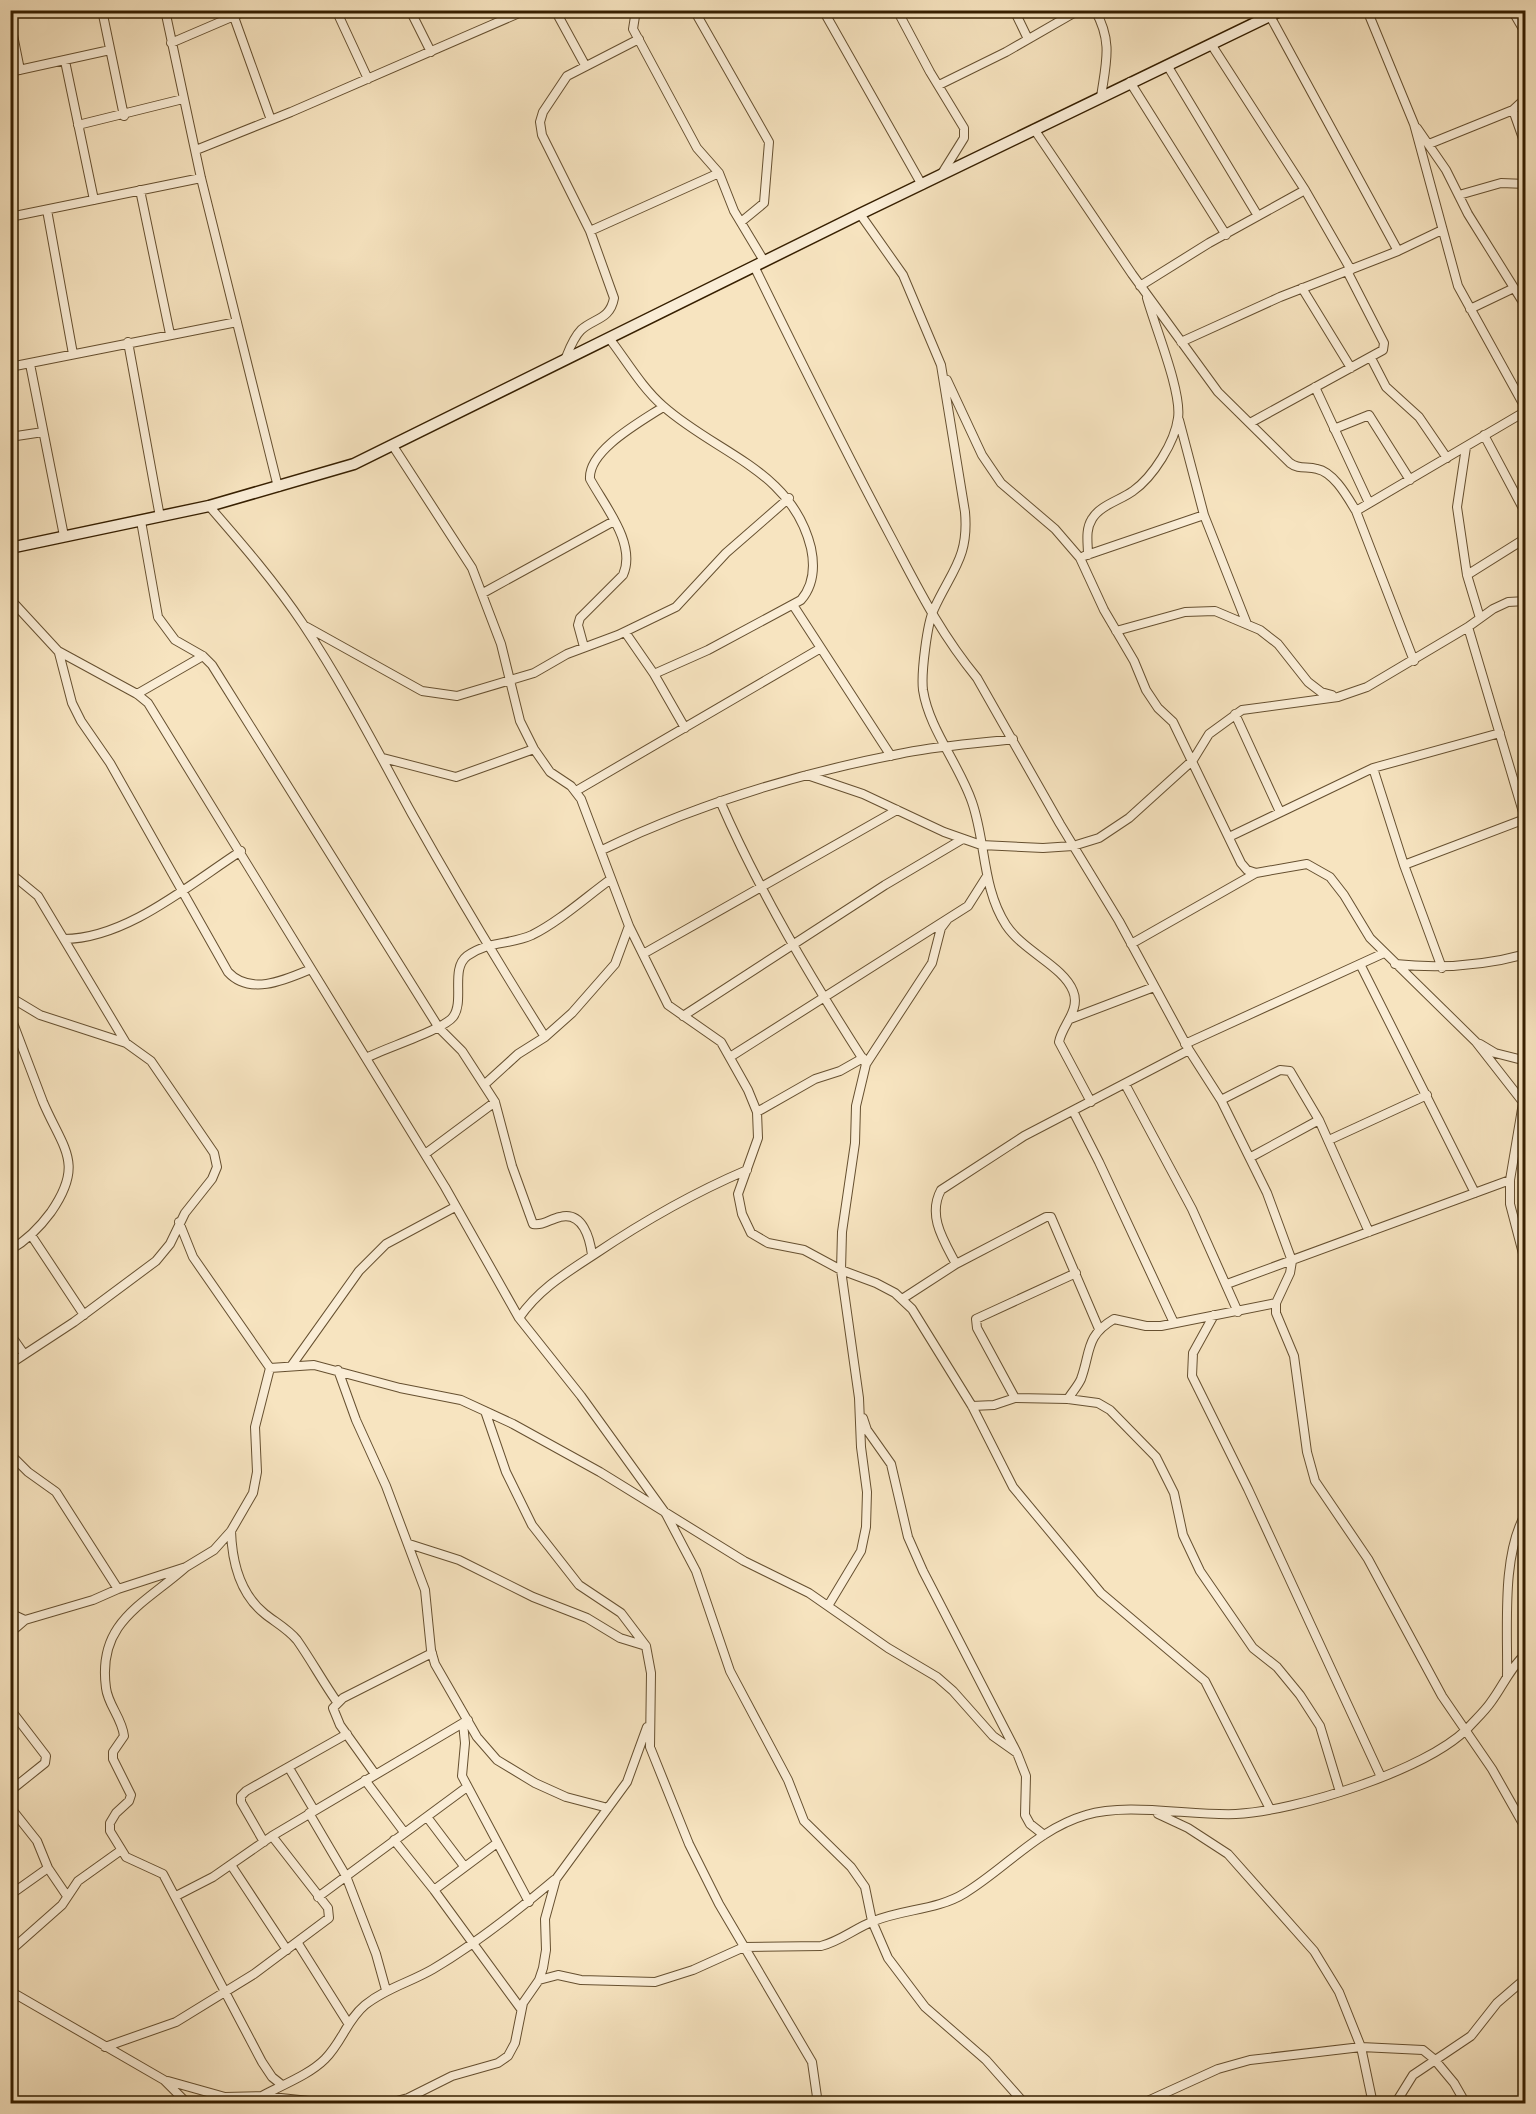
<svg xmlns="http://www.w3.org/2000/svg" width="1536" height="2114" font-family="'IM FELL French Canon',serif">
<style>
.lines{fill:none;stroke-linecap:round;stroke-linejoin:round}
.street-casing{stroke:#665030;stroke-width:10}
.secondary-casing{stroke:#361f00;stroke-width:13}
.street{stroke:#faedd6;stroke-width:8}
.secondary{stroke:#faedd6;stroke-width:10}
</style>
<rect width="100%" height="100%" fill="#f7e4c0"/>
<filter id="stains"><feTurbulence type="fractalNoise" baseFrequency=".00333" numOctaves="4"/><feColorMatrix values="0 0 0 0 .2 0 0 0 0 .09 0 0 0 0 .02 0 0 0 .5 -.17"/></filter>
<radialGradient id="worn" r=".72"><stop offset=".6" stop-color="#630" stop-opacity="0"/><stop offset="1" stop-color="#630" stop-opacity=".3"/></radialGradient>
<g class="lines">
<defs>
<path id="street" d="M102 10 124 116
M165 10 201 178 278 487
M336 10 368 79
M410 10 431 52
M555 10 585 65
M636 10 633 29 697 148 719 173 734 211 764 261
M694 10 769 142 764 203 741 222
M823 10 922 185
M897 10 930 72 964 128V138L941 175
M1014 10 1028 39
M1095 10C1113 42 1106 62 1101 97
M1367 10 1414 124 1458 286 1526 409
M1512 10 1526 34
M1270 16 1398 251
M234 17 271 120
M10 20 20 70
M171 43 248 10
M1211 44 1305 190 1351 270
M65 61 94 200
M1167 65 1258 216
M10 72 110 50
M1130 82 1226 235
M939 85 1006 52 1079 10
M1513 110 1526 147
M78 125 183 99
M1417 128 1446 170 1468 214 1526 307
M1034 129 1132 274 1218 392 1290 463C1299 470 1307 466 1317 469 1334 472 1348 498 1356 511L1414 661
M1429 144 1513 110 1526 98
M196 150 291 112 526 10
M140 190 170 334
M1459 195 1501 183 1526 184
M47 210 73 354
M860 214 903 275 941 365 965 512C969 557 952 570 934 609 927 623 921 674 923 690 929 729 959 764 972 802 986 842 982 888 1006 925 1024 952 1063 966 1073 991 1081 1010 1062 1025 1059 1042L1091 1102
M10 217 201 178
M590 231 719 173
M754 266C799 358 844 449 892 539 919 590 940 633 977 678L1060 824 1119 921 1189 1050 1221 1100 1267 1193 1292 1261 1290 1273 1276 1303V1313L1294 1356 1307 1452 1315 1481 1368 1559 1442 1696 1492 1769 1526 1829
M1140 286 1209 243 1305 190
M1302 288 1351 368
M1470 309 1514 288
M609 338C626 360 642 388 663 406 717 454 792 470 811 548 815 567 813 586 801 600L708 650 654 674
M128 342 160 517
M1181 342 1280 297 1398 251 1442 230
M1371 358 1386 387 1419 417 1447 458
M565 360C569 350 573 338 581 330 594 318 610 320 614 298L590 231 542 135 540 122 543 112 567 76 639 39
M30 364 64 536
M10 367 237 322
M947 380 982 455 1001 483 1055 529 1080 558 1104 610 1134 661 1146 690 1158 708 1173 722 1241 863 1247 870 1256 873
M1315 387 1369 503
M1179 420 1204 515 1247 624
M1250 423 1383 350 1384 343 1347 271
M1334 429 1369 415 1410 480
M1484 435 1526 514
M10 437 43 432
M393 446 472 568 501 644 520 721 534 749 550 772 571 786 581 799 629 926 668 1005 721 1042 748 1090 757 1112 758 1138 738 1194 742 1214 751 1233 768 1243 804 1250 841 1270 876 1283 895 1293 912 1309 972 1406 1013 1487 1101 1593 1205 1681 1270 1809
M1466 447 1457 507 1467 575 1480 618
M209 506C242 544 275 582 303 624 343 684 377 750 412 814 454 889 499 964 545 1037
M1356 511 1526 411
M141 521 158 617 175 640 203 656 212 665 439 1028 462 1051 495 1102 512 1166 533 1224C543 1226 550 1219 560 1217 583 1211 590 1239 592 1255
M1088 555C1088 543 1085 530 1092 519 1100 505 1121 500 1133 491 1153 477 1175 442 1178 418 1182 392 1155 327 1147 298
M1084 556 1204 515
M1467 575 1526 538
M483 593 614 521
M10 599 58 651 137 694 148 703 445 1187 519 1318 581 1396 666 1514 696 1571 730 1671 788 1780 804 1821 851 1867 865 1887 872 1921 888 1958 925 2007 986 2060 1025 2104
M793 605 891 756
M307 627 422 691 457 696 534 673 567 654 618 635 676 607 726 553 789 498
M1468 627 1526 822
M1116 631 1185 612 1215 611 1260 630 1278 644 1308 682 1321 692 1332 695
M625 632 654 674 685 728
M584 647 578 625 580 618 623 575C637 544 604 505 590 479 588 450 642 421 663 407
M59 653 72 703 81 721 110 763 228 972C250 996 285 980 311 969
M137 694 203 656
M1235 714 1280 812
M383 758 456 777 534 749
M1373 768 1404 865 1442 968
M807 775 863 794 944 832 981 845 1043 848 1073 846 1099 838 1129 818 1193 760 1209 734 1242 710 1338 697 1367 687 1468 627 1493 609 1508 602 1526 601
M576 791 821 648
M720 801C760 893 812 980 866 1064
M1229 837 1373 768 1500 733
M602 850C697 804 796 774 899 754 936 746 975 744 1013 739
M1404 865 1525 819
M10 873 38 896 126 1043
M64 939C126 939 190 884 241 851
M1131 944 1256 873 1307 864 1330 877 1344 895 1370 938 1476 1042 1526 1106
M643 954 897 810
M1360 964 1475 1193
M1395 964C1441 969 1482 966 1526 954
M10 997 40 1015 126 1043 151 1061 214 1153 217 1167 212 1179 185 1213 170 1244 156 1261 74 1322 10 1364
M10 1015C21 1044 32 1073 43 1102 63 1149 85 1163 51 1212 40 1227 26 1241 10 1250
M683 1016 885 885 961 840
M1070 1019 1154 987
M1185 1044 1384 953
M1480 1044 1495 1053 1526 1061
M730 1057 968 906 987 876
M366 1058C385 1048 443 1030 453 1017 465 1001 450 969 467 956 487 941 510 945 532 935 560 921 586 897 611 879
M1125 1084 1192 1209 1238 1312
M484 1085 518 1054 545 1037 572 1013 615 964 629 926
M1221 1100 1280 1070 1290 1071 1319 1120 1369 1232
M1523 1103 1510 1180V1204L1526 1265
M1073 1111 1099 1162 1174 1323
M757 1112 815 1079 840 1071 863 1058
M1329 1140 1427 1095
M425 1154 495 1102
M1251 1157 1319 1120
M31 1235 84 1315
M956 1264C944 1241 927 1216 941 1190L1024 1136 1189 1050
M1227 1284 1510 1180
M902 1299 956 1264 1046 1217H1051L1099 1329
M1214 1315 1193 1353 1192 1376 1248 1489 1381 1777
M519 1318C539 1289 566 1273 595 1254 644 1221 693 1193 747 1170
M10 1334 24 1354
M292 1365 359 1271 386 1244 455 1207
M270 1368 314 1365 400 1388 461 1400 513 1424 600 1472 744 1561 809 1593 888 1648 937 1677 953 1691 993 1736 1017 1753 1026 1776 1025 1815 1030 1824 1044 1835
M338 1370 356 1420 386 1486 425 1590 431 1650 435 1664 477 1737 497 1760 535 1783 566 1797 608 1808
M1015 1398 977 1328 976 1319 1076 1273
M1068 1399C1072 1392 1078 1386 1081 1379 1091 1352 1085 1336 1114 1319L1146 1326H1161L1276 1303
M972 1406 994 1405 1015 1398 1068 1399 1098 1403 1110 1410 1156 1457 1174 1493 1183 1535 1200 1571 1253 1648 1277 1667 1300 1695 1320 1726 1340 1792
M485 1411 506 1472 532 1525 579 1585 621 1613 646 1646 651 1673 650 1747 689 1844 719 1904 812 2062 818 2104
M863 1418 867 1430 891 1464 908 1537 923 1571 1016 1751
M10 1454 28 1472 56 1492 118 1589
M231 1531C232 1561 240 1594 265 1614 275 1622 288 1629 297 1640 311 1660 323 1682 337 1702
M409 1544 459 1560 533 1597 587 1618 620 1638 646 1646
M186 1567C143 1605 97 1622 106 1688 108 1705 122 1718 124 1736L113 1752V1759L131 1795 129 1801 116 1813 110 1823V1831L126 1857 163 1874 262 2062 272 2077 282 2085
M828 1606 861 1551 866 1527 867 1492 861 1447 859 1398 841 1270 842 1232 855 1143 856 1106 866 1064 932 963 941 928 947 920
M10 1613 25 1620
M10 1633 25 1620 93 1600 118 1589 186 1567 214 1550 231 1531 253 1493 257 1472 255 1427 270 1368 193 1257 179 1222
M1507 1677C1508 1629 1501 1555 1526 1513
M10 1709 46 1756 45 1763 10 1791
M463 1723 465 1743 462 1776 529 1902
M289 1768 314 1810
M375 1774 340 1725 333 1708 343 1698 432 1653
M365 1780 404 1832
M10 1807 37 1841 48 1868 67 1896
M309 1813 346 1876 376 1954 386 1990
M1158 1814 1188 1828 1228 1854 1314 1951 1339 1992 1361 2047 1373 2104
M427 1817 464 1866
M394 1840 434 1890 521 2009
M264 1842 241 1802V1796L246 1791 347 1734
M231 1865 287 1950
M434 1890 497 1843
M10 1895 48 1868
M176 1896 213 1877 272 1836 468 1720
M318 1897 467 1787
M297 1942 348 2023
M10 1951 62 1905 78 1881 120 1851
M539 1980 558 1975 581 1980 655 1982 693 1970 744 1947 821 1946C841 1941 855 1928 874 1921 903 1909 938 1910 965 1893 1006 1868 1038 1829 1086 1815 1127 1802 1191 1816 1236 1814 1296 1811 1424 1771 1467 1729 1475 1720 1485 1711 1491 1702 1503 1686 1511 1666 1526 1654
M10 1991 164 2080 188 2104
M105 2047 176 2022 254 1974 329 1918 328 1908 272 1836
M168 2081 225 2097 262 2096 337 2104
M262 2096C282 2085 309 2075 325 2059 342 2042 347 2020 365 2005 386 1988 411 1982 433 1969 477 1943 516 1912 554 1880
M385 2104 408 2098 452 2076 498 2063 508 2056 515 2043 523 2003 539 1980 543 1968 546 1950 545 1919 556 1879 627 1782 647 1727
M1141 2104 1218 2069 1250 2060 1361 2047 1423 2050 1434 2059 1454 2083 1466 2104
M1395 2104 1413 2075 1471 2036 1497 2003 1526 1978"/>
<path id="secondary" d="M10 548 209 506 354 464 860 214 1282 10"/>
</defs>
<use href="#street" class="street-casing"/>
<use href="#secondary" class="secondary-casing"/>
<use href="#street" class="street"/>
<use href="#secondary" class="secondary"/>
</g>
<rect width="1536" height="2114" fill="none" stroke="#f7e4c0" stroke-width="36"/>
<rect x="12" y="12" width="1512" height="2090" fill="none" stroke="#361f00" stroke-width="3"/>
<rect x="18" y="18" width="1500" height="2078" fill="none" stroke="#361f00" stroke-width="1.5"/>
<rect width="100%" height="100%" filter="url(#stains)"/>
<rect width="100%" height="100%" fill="url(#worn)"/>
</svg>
